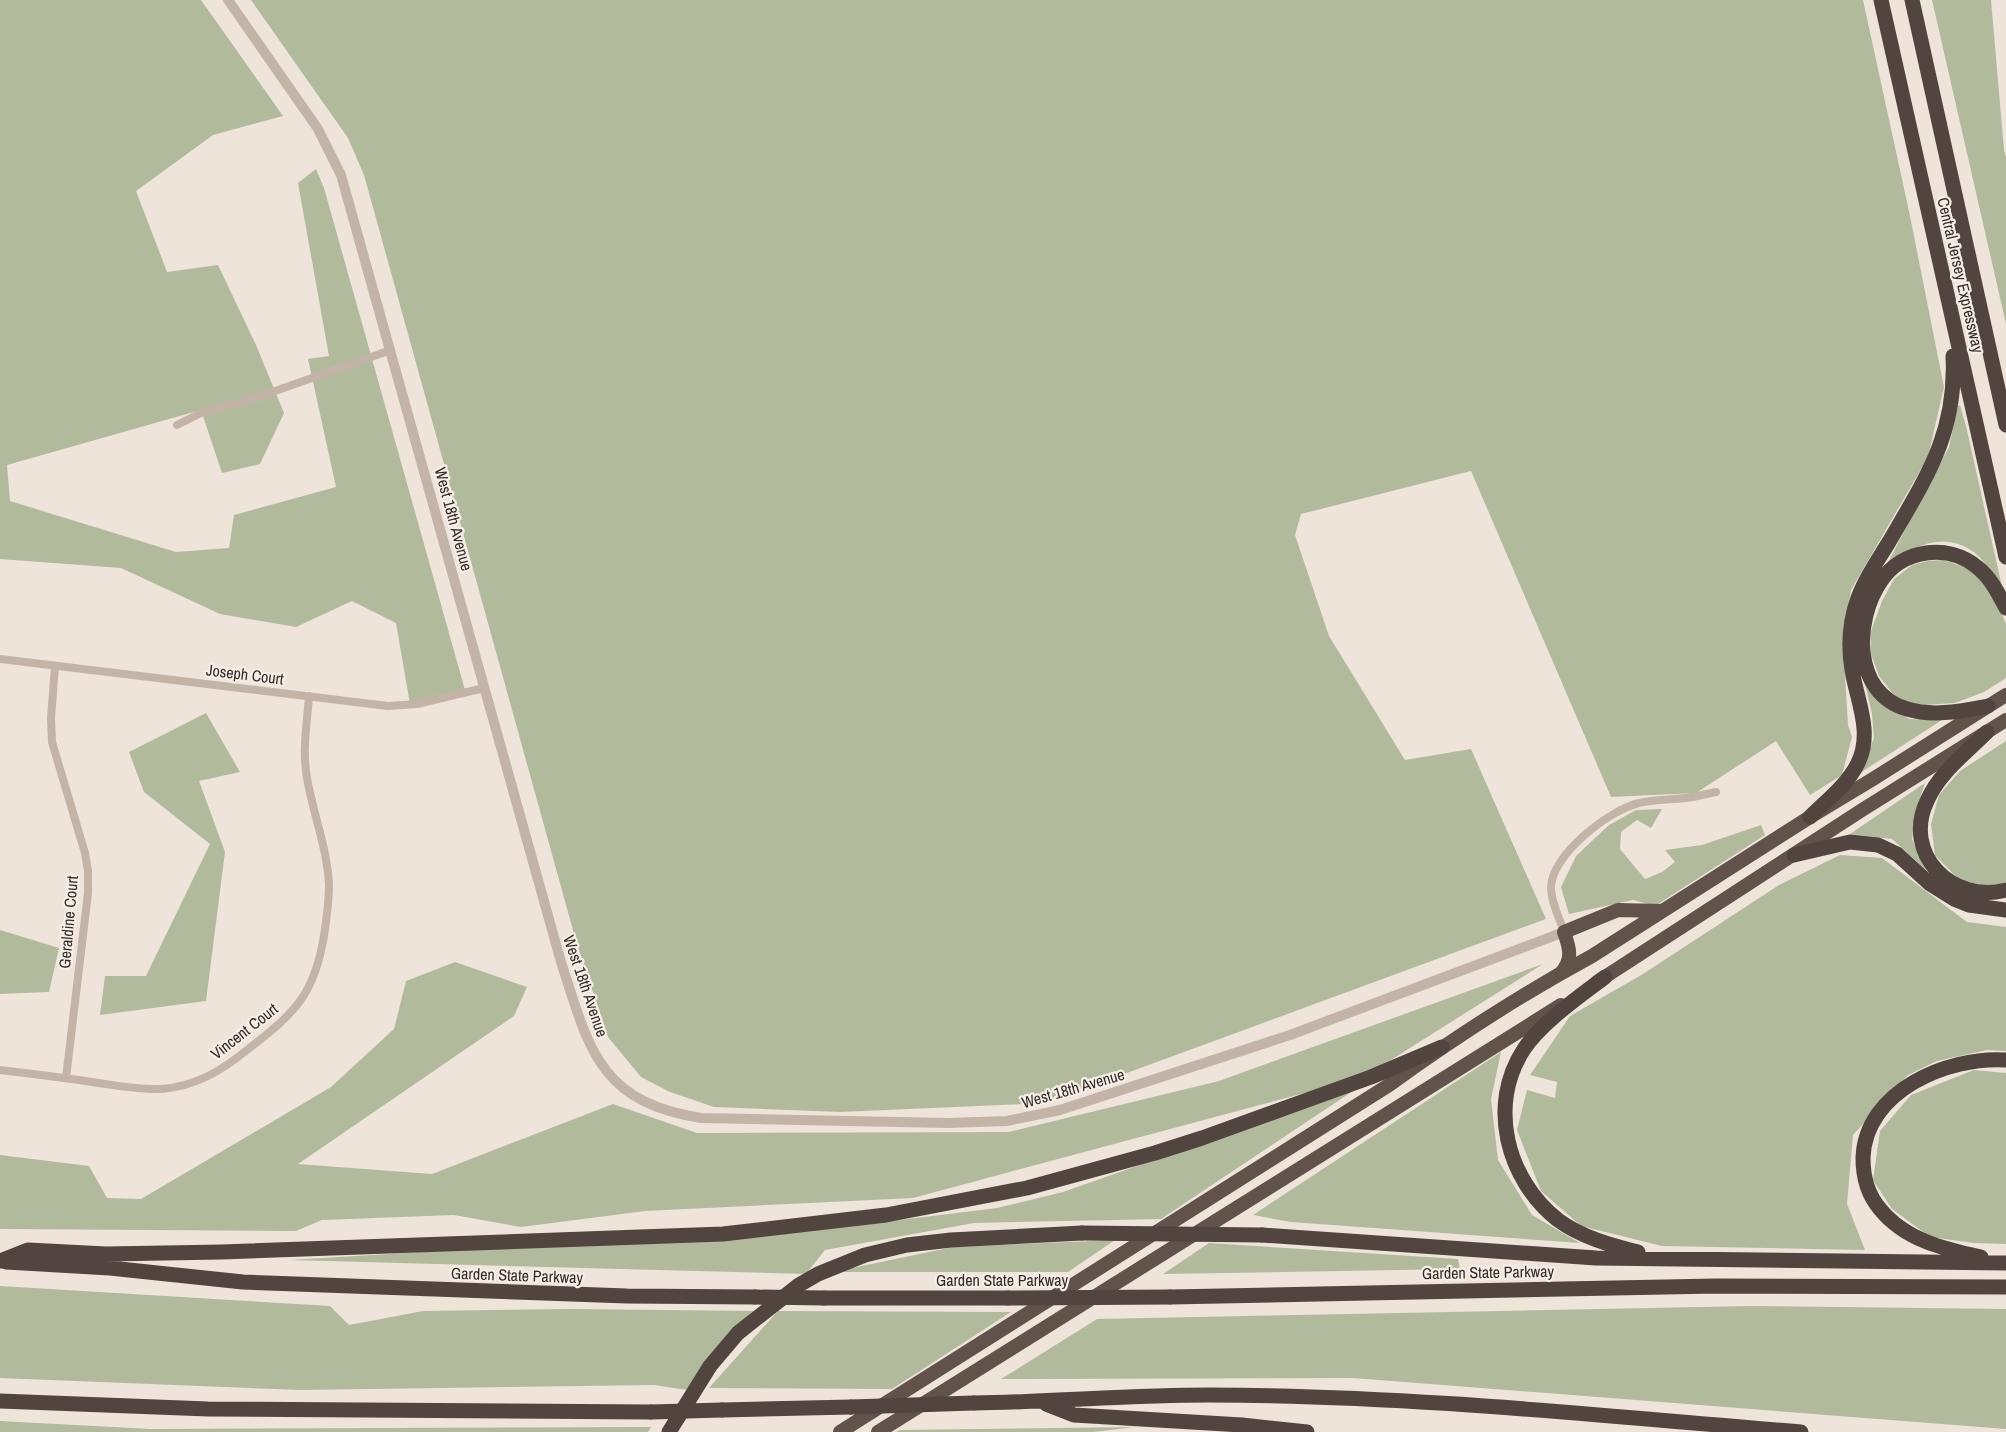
<svg xmlns="http://www.w3.org/2000/svg" width="2006" height="1432" font-family="'Archivo Narrow',sans-serif">
<style>
.green{fill:#b1bb9c}
.lines{fill:none;stroke-linecap:round;stroke-linejoin:round}
.minor{stroke:#c4b4a7;stroke-width:8}
.tertiary{stroke:#c4b4a7;stroke-width:10}
.trunk{stroke:#62524c;stroke-width:14}
.motorway{stroke:#52443f;stroke-width:15}
.motorway-bridge{stroke:#52443f;stroke-width:15}
.labels{text-anchor:middle;stroke-width:4.5;stroke-linejoin:round;paint-order:stroke}
.street-label{font-size:16px;fill:#322a27;stroke:#f6eee6}
</style>
<rect width="100%" height="100%" fill="#eee4da"/>
<path class="green" d="M0 0H201L283 116 213 135 136 191 167 272 218 265 256 345 284 413 260 464 222 473 201 410 7 465 10 501 176 552 229 548 234 515 336 487 308 359 329 356 298 183 316 169 324 188 465 690 410 704 396 623 352 601 296 627 220 614 121 568 0 559Z
M251 0H1863L1910 216 1944 387 1928 457 1851 590 1843 642 1848 725 1852 737 1842 775 1810 795 1776 741 1696 793 1611 797 1471 471 1301 514 1295 535 1329 636 1405 760 1471 749 1546 919 1045 1103 840 1112 714 1107 670 1092 641 1077 608 1037 576 941 364 175 348 138Z
M1932 0H1991L2004 150 2006 157V324Z
M1960 405 1966 426 2003 591C1995 579 1986 562 1975 553 1943 529 1913 547 1886 566L1949 447 1958 406Z
M1944 560 1973 570 1990 585 2006 624V678L1984 692 1955 703 1925 705 1908 703 1894 695 1879 676 1871 654V631L1882 601 1894 579 1912 565 1928 561Z
M1863 675 1886 705 1909 719 1942 720 1860 773 1874 738 1872 714Z
M206 713 240 772 199 781 225 852 206 1001 100 1015 105 976H146L210 844 144 792 129 752Z
M2006 741V882L1990 887 1959 880 1935 855 1931 824 1939 795 1960 771Z
M1925 783 1916 810 1912 839 1925 869 1892 839 1850 834Z
M1662 809 1651 828 1637 820 1621 832 1620 849 1645 879 1662 872 1675 862 1665 850 1702 845 1761 825 1765 835 1655 906 1633 900 1569 914 1561 887 1576 856 1609 825 1636 810Z
M1840 855 1882 858 1967 922 2006 927V1051L1987 1050 1937 1061 1908 1075 1853 1135 1847 1204 1865 1250 1662 1246 1581 1226 1541 1191 1517 1130 1527 1090 1555 1098 1557 1082 1530 1075 1570 1016 1643 974 1779 885Z
M0 930 59 948 49 992 0 994Z
M455 962 527 987 514 1016 298 1164 432 1174 613 1104 697 1133 1009 1132 1219 1081 1543 964 1364 1077 913 1198 645 1211 521 1227 454 1215 322 1220 296 1231 0 1229V1155L89 1166 107 1198 141 1199 331 1087 394 1029 406 981Z
M1501 1052 1491 1099 1498 1160 1532 1215 1580 1243 1291 1222 1253 1215Z
M1974 1070 2006 1073V1244L1974 1243 1930 1237 1892 1209 1873 1180 1880 1131 1911 1095Z
M1356 1089 1161 1219 974 1223 825 1250 806 1274 289 1260 851 1226 997 1208 1063 1192Z
M1115 1240 1068 1272H833L953 1247Z
M1209 1243 1458 1259 1460 1269 1163 1274Z
M0 1286 330 1306 349 1325 423 1311 571 1309 754 1311 704 1362 687 1390 654 1385 301 1390 0 1378Z
M1749 1306 2006 1309V1429L1353 1378 1001 1379 1097 1319Z
M778 1311 1011 1312 892 1389 709 1388Z
M0 1421 151 1429 651 1427 648 1432H0Z
M1135 1427 1093 1432H896L900 1430Z"/>
<g class="lines">
<path class="minor" d="M177 425 203 412 247 401 391 350
M0 659 388 706 417 704 484 688
M55 666 51 718 52 742 85 853 88 871V893L66 1078
M1564 932C1560 919 1551 903 1551 888 1551 855 1609 810 1639 803 1654 799 1670 800 1685 798 1695 797 1706 794 1716 792
M0 1070C33 1074 66 1078 99 1083 119 1086 141 1090 162 1089 196 1086 221 1071 247 1050 296 1012 316 994 325 929 327 915 329 899 329 884 327 848 313 813 307 778 302 751 307 724 309 696"/>
<path class="tertiary" d="M228 0 318 129 341 175 561 962C589 1049 599 1102 701 1118L948 1123 1007 1121 1060 1110 1290 1035 1564 932"/>
<path class="trunk" d="M1561 973C1573 959 1570 949 1564 932L1618 910 1663 911
M1597 982 1862 810 2006 720
M840 1432 1389 1085C1454 1038 1522 994 1592 956L1810 817 1873 779 2006 695
M878 1432 1561 1005"/>
<path class="motorway" d="M1881 0 2006 557
M1912 0 2006 425
M1988 706C1961 711 1934 717 1907 709 1852 693 1854 620 1881 581 1902 549 1948 543 1977 567 1991 578 1998 593 2006 608
M1987 732C1966 753 1939 773 1927 801 1902 854 1952 904 2006 890
M1810 817C1827 800 1848 784 1858 763 1873 732 1857 701 1852 670 1848 646 1850 620 1858 598 1865 578 1878 560 1889 542 1926 478 1957 433 1953 356
M1794 855 1850 842 1878 845 1897 854 1930 884 1954 899 1969 905 2006 910
M1605 977C1580 996 1541 1023 1524 1049 1487 1105 1507 1180 1558 1220 1581 1237 1610 1245 1638 1252
M1262 1235 1596 1258 2006 1263
M1981 1257C1944 1249 1905 1240 1880 1209 1868 1195 1863 1177 1863 1158 1865 1091 1948 1056 2006 1060
M0 1261 28 1250 106 1254 222 1252 723 1234 886 1215 1027 1188 1155 1153 1202 1138 1371 1077 1442 1047
M6 1262 110 1268 243 1282 627 1296 755 1297
M1170 1297 1716 1286 2006 1287
M824 1298H1008
M0 1401 208 1409 651 1412
M974 1403C1052 1402 1131 1395 1209 1395 1407 1395 1604 1416 1801 1432
M1046 1404 1074 1415 1242 1425 1307 1432
M722 1410 851 1407
M669 1432 710 1366 738 1333 799 1285 818 1274 865 1255 907 1245 951 1240 1082 1233"/>
<path class="motorway-bridge" d="M1082 1233 1262 1235
M755 1297 824 1298
M1008 1298 1170 1297
M851 1407 974 1403
M651 1412 722 1410"/>
</g>
<g class="labels">
<g class="street-label">
<text transform="translate(1961 275) rotate(77)" y="6">Central Jersey Expressway</text>
<text transform="translate(454 519) rotate(75)" y="6">West 18th Avenue</text>
<text transform="translate(245 674) rotate(7)" y="6">Joseph Court</text>
<text transform="translate(68 922) rotate(-85)" y="6">Geraldine Court</text>
<text transform="translate(586 986) rotate(71)" y="6">West 18th Avenue</text>
<text transform="translate(244 1031) rotate(-38)" y="6">Vincent Court</text>
<text transform="translate(1073 1088) rotate(-16)" y="6">West 18th Avenue</text>
<text transform="translate(1488 1272) rotate(-1)" y="6">Garden State Parkway</text>
<text transform="translate(517 1275) rotate(2)" y="6">Garden State Parkway</text>
<text x="1002" y="1286">Garden State Parkway</text>
</g>
</g>
</svg>
